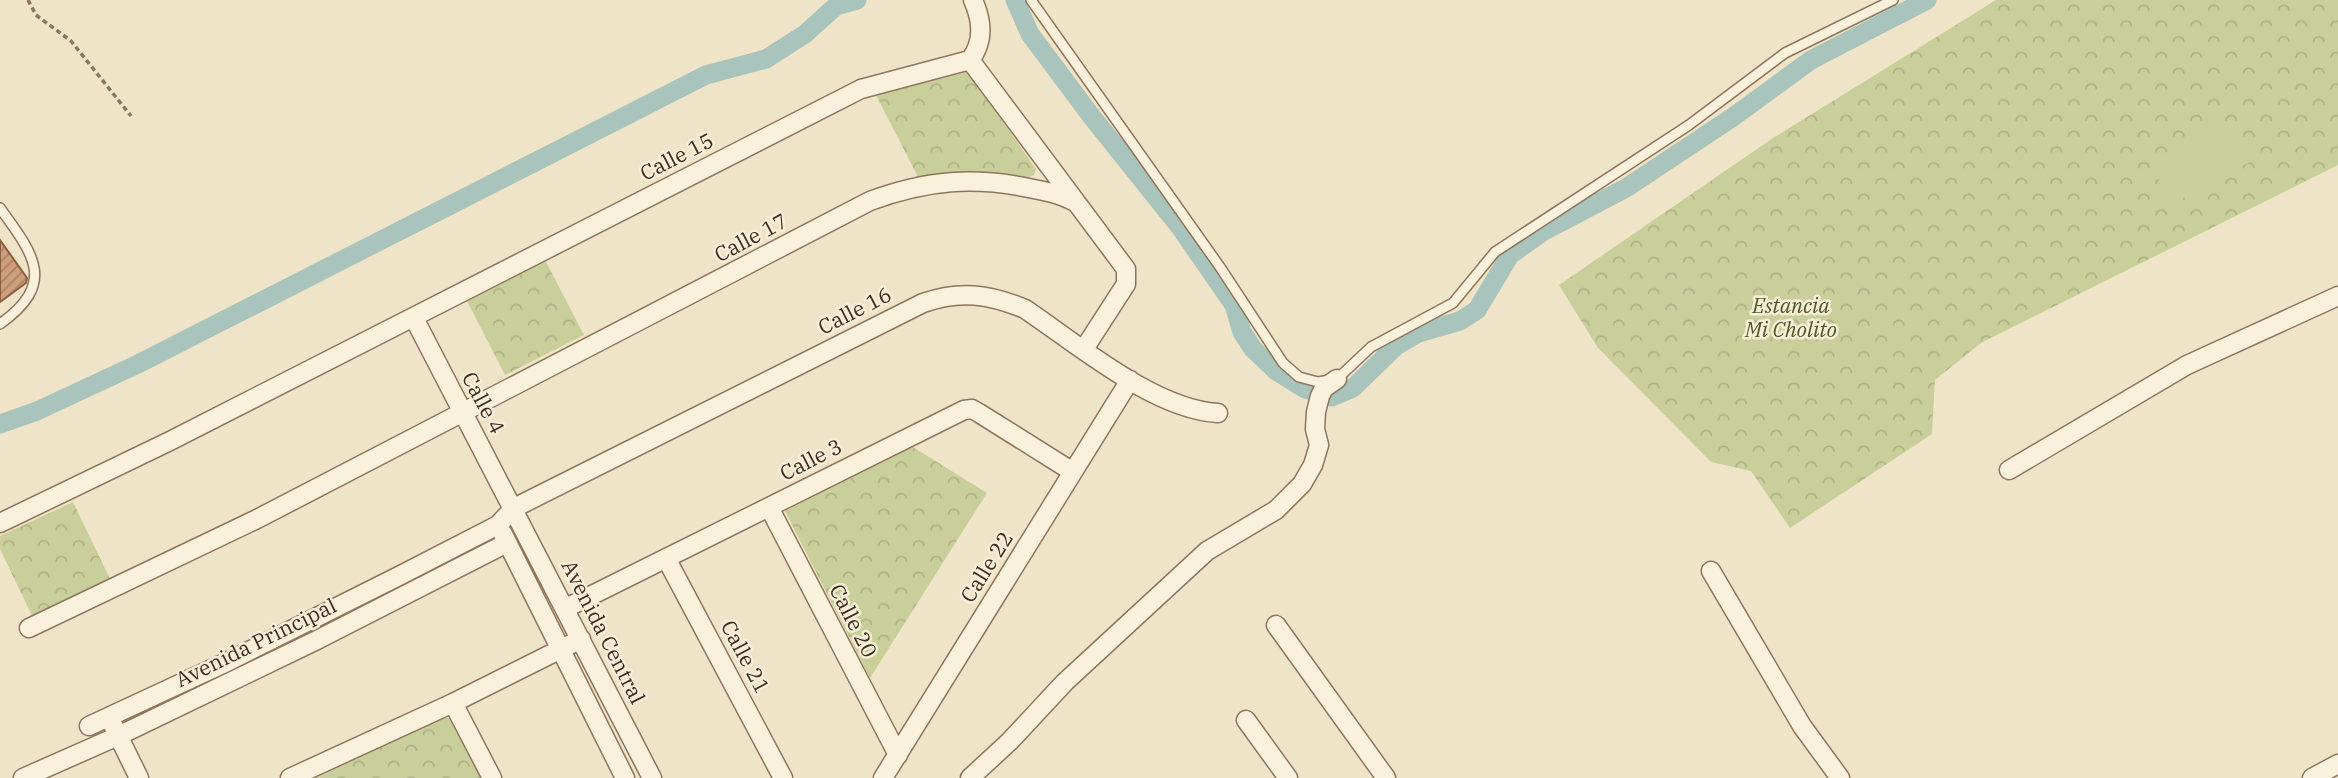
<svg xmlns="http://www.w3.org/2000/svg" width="2338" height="778" font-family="'IBM Plex Serif',serif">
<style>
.park{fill:url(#park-crowns)}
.garden{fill:#c9cf9b}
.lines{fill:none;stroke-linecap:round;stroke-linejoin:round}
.canal{stroke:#a9c4bc;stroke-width:19}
.building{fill:url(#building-hatch);stroke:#8d5f41;stroke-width:2}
.lane-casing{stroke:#8d765c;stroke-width:12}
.street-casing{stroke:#8d765c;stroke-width:21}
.path{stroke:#8d765c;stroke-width:3.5;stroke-dasharray:5 3.5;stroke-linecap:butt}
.lane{stroke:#faf1dc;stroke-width:9}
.street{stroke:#faf1dc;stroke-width:18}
.labels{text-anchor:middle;stroke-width:5;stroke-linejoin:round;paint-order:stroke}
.street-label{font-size:21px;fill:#3d2e20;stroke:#f7eed8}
.park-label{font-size:21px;font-style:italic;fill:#4d5a26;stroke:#f7eed8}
</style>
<defs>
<pattern id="park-crowns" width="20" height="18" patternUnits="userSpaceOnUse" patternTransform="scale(1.75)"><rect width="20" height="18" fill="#c9cf9b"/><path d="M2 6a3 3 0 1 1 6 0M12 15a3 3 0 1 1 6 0" fill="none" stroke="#aeb285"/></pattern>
<pattern id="building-hatch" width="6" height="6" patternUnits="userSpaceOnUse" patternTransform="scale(1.75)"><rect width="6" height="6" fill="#cf9f7d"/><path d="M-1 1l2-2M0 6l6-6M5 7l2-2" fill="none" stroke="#a98266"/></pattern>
</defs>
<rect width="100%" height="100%" fill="#f0e4c8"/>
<path class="park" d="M1996 0H2338V165L1981 343 1935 380 1932 434 1790 528 1751 471 1711 462 1598 348 1559 285 1773 138Z
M968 72 1036 169 1034 175 1024 179 965 173 918 177 876 95Z
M545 260 584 335 505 375 466 299Z
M913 447 987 493 870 678 785 511Z
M73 502 110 579 33 618 0 549V536Z
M443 718H448L454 721 483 778H316Z"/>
<path class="garden" d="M2228 120 2250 162 2172 204 2149 162Z"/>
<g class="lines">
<path class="canal" d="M1015 0 1030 34 1092 117 1180 227 1234 305 1242 332 1253 349 1276 371 1305 389 1332 397 1353 388 1396 346 1418 333 1460 321 1477 310 1510 255 1544 231 1626 188 1733 117 1811 60 1927 0
M0 424 37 411 138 364 706 75 766 59 805 34 836 6 857 0"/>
</g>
<path class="building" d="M0 240 27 278 26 283 0 302Z"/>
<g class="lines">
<defs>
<path id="lane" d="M1031 0 1220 267 1283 363 1299 377 1318 382 1337 379 1371 347 1453 303 1495 252 1689 125 1785 53 1893 0
M0 208C34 255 57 283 0 324"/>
<path id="street" d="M970 60C985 41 982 20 973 0
M414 318 652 778
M2009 470 2187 365 2338 296
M769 507 898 755
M0 523 170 441 861 89 970 60 1126 269V284L1084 349
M503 534 625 778
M666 558 783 778
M1711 571 1802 726 1840 778
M566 608 964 410 972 409 979 413 1073 472
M1276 625 1386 778
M29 628 257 519 870 201C927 180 974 176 1034 189 1048 192 1061 194 1075 202
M453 703 492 778
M1246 720 1288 778
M113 725 139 778
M89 726 229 661 397 577 498 525 514 508 923 303C960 290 989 294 1025 309 1077 344 1155 410 1218 413
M23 778 118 736 317 640 507 543
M290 778 453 703 581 639
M883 778 1130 380
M970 778 1010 741 1065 682 1207 551 1276 510 1302 484 1313 465 1319 445 1315 429 1316 412 1320 396 1324 388 1337 379
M2312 778 2338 764"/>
</defs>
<use href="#lane" class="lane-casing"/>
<use href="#street" class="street-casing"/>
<path class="path" d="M28 0 36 15 71 41 131 116"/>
<use href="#lane" class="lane"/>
<use href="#street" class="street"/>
</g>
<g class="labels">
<g class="street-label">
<text transform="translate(677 157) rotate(-27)" y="7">Calle 15</text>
<text transform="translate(751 238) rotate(-28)" y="7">Calle 17</text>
<text transform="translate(855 311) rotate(-27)" y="7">Calle 16</text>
<text transform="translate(483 403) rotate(62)" y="7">Calle 4</text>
<text transform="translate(811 460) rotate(-27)" y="7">Calle 3</text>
<text transform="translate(987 567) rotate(-58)" y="7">Calle 22</text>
<text transform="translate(853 621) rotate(63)" y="7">Calle 20</text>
<text transform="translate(603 632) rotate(63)" y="7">Avenida Central</text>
<text transform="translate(256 643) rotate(-26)" y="7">Avenida Principal</text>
<text transform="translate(745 657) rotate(62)" y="7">Calle 21</text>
</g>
<g class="park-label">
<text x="1791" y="313">Estancia<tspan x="1791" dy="24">Mi Cholito</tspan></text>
</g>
</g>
</svg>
